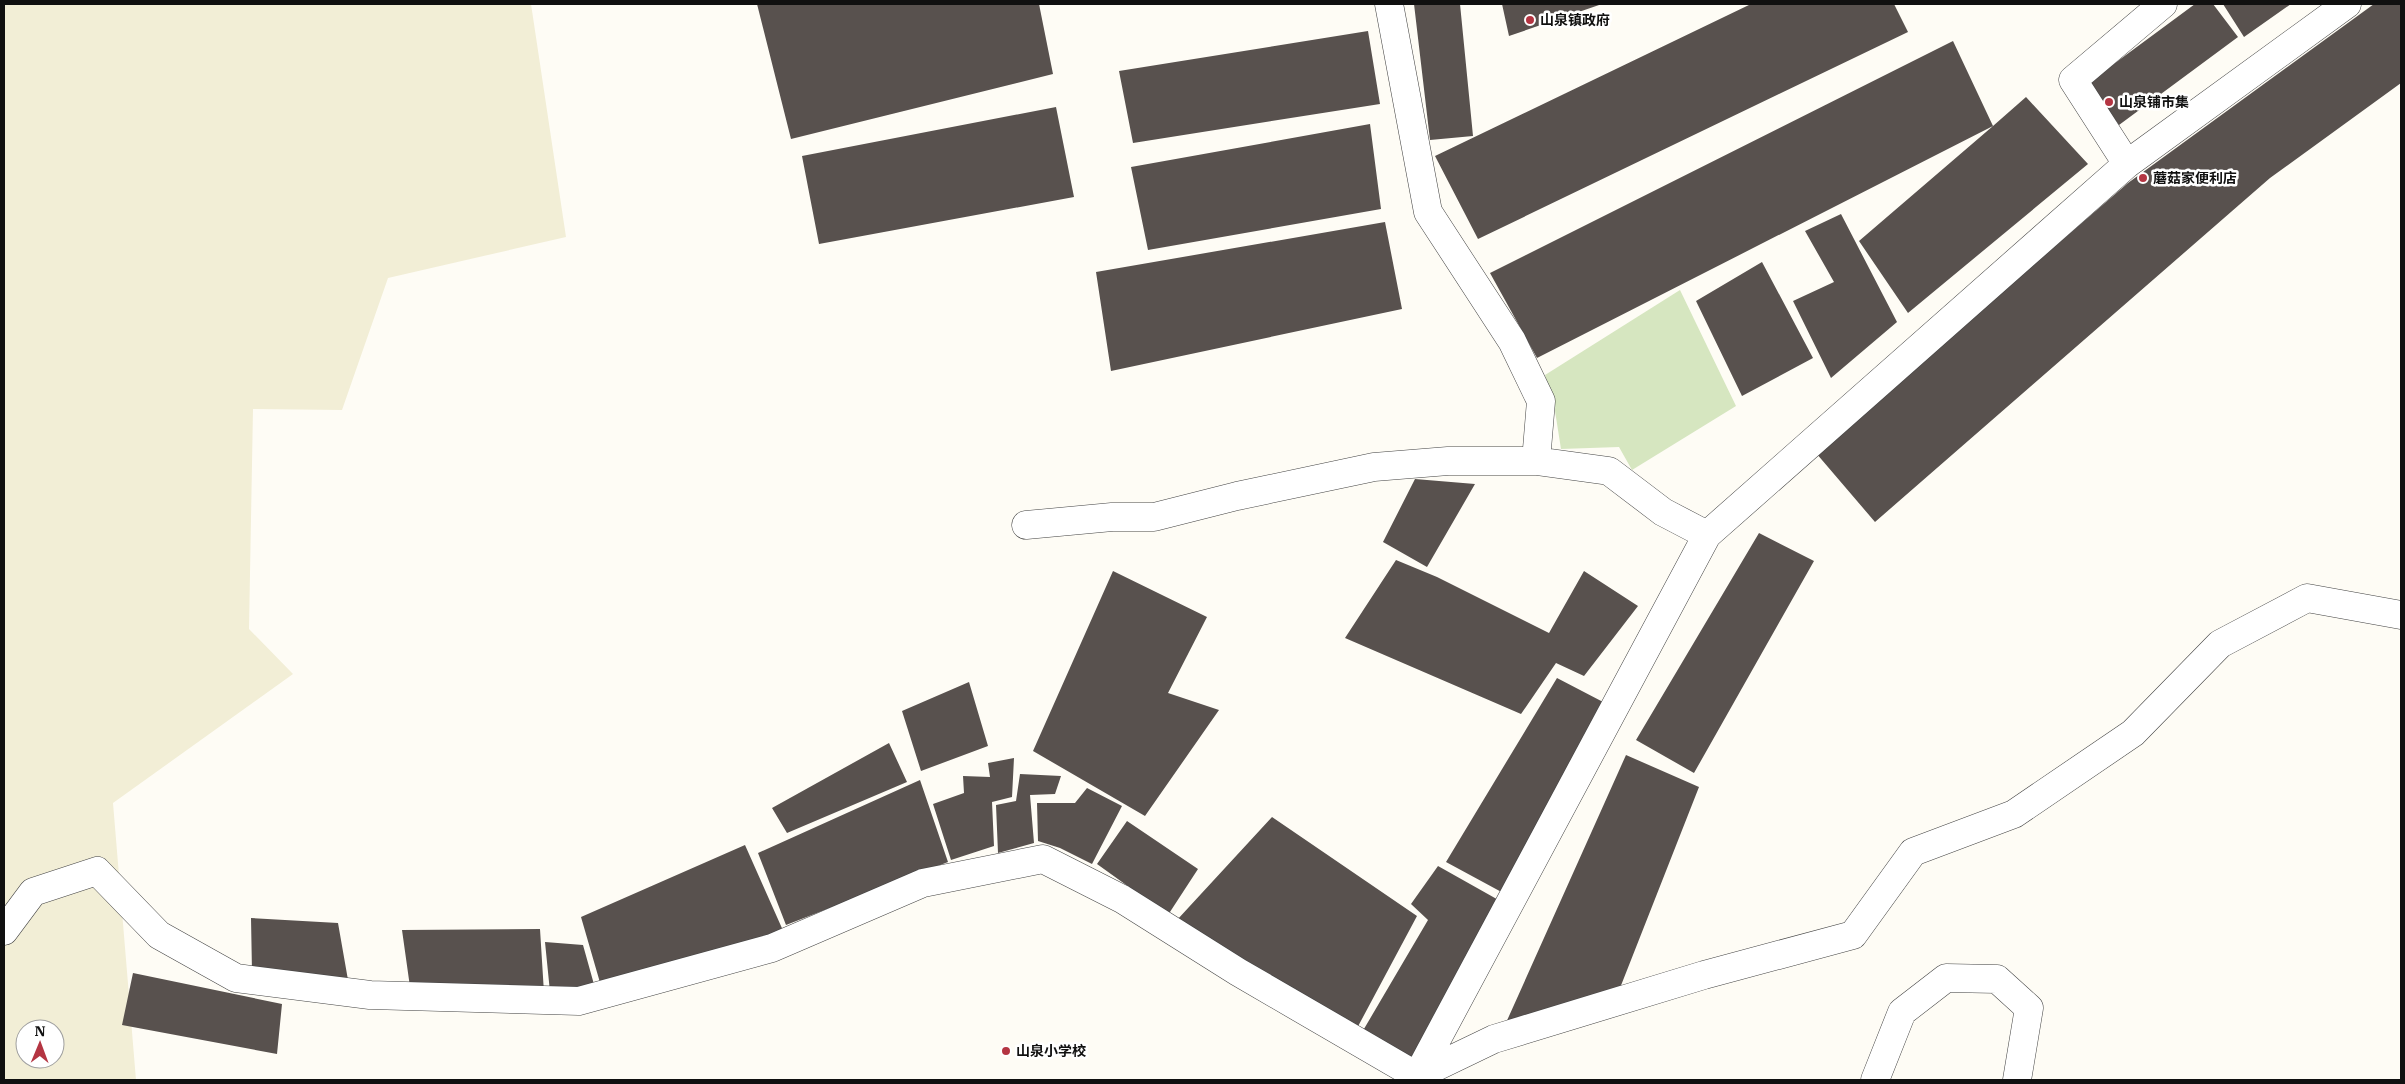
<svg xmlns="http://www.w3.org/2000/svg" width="2405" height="1084" font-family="'IBM Plex Serif','Noto Sans SC',serif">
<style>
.farmland{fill:#f2eed6;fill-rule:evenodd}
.green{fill:#d6e6c0}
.building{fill:#58514e}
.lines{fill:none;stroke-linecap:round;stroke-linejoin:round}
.minor-casing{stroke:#434343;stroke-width:29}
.minor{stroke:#fff;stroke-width:28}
.poi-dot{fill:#b43542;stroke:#fff;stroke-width:2}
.labels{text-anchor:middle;stroke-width:5;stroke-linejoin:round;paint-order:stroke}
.poi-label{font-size:14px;font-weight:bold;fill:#101010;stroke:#fff;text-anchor:start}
</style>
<rect width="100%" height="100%" fill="#fefcf5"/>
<path class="farmland" d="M4 4H531L566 237 388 278 342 410 253 409 249 629 293 674 113 803 136 1080H4ZM25 1029H55V1059H25Z"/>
<path class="green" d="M1680 290 1736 406 1632 470 1619 447 1561 449 1555 411 1545 375Z"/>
<path class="building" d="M757 4H1039L1053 74 791 139Z
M1414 4H1460L1473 136 1430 140Z
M1502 4H1602L1509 36Z
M1751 4H1894L1908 32 1478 239 1435 156Z
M2195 4H2213L2238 37 2119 125 2088 83Z
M2223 4H2291L2244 37Z
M2374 4H2401V83L2270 178 1875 522 1816 453 2128 183Z
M1368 31 1380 104 1133 143 1119 71Z
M1953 41 1993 126 2026 97 2088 164 1908 313 1859 241 1993 126 1537 358 1490 273Z
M1056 107 1074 197 819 244 802 156Z
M1370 124 1381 209 1148 250 1131 167Z
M1841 214 1897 322 1831 378 1793 301 1834 282 1805 231Z
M1385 222 1402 309 1111 371 1096 272Z
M1762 262 1813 358 1742 396 1696 301Z
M1415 479 1475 484 1427 567 1383 542Z
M1759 533 1814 561 1694 773 1636 740Z
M1396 560 1437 577 1549 633 1584 571 1638 606 1584 676 1556 663 1521 714 1345 638Z
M1113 571 1207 617 1168 693 1219 710 1145 816 1033 751Z
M1557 678 1605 703 1507 895 1446 862Z
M969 682 988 746 921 771 902 711Z
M889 743 907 782 787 833 772 808Z
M1626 755 1699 787 1620 988 1505 1025Z
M1014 758 1012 797 992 802 994 846 951 860 933 804 964 793 963 776 990 777 988 763Z
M1020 774 1061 776 1055 794 1030 795 1034 843 998 853 996 805 1016 801Z
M920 780 948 862 786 925 758 853Z
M1087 788 1122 806 1092 864 1060 848 1038 841 1037 803H1075Z
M1272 817 1417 916 1355 1032 1177 920Z
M1127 821 1198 869 1168 915 1097 864Z
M745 845 785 935 601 986 581 917Z
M1438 866 1502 902 1412 1061 1361 1034 1428 920 1411 904Z
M251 918 338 923 348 980 252 972Z
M540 929 544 993 410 987 402 930Z
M545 942 583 945 595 988 550 992Z
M133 973 282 1004 277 1054 122 1025Z"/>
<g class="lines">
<defs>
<path id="minor" d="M1389 4 1428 212 1512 341 1541 401 1536 461
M2127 164 2073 80 2163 4
M1026 525 1112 517H1154L1237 496 1374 467 1448 461H1536L1609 471 1663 512 1707 535
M4 931 33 892 97 871 159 935 236 978 370 995 579 1001 772 948 923 883 1043 859 1122 899 1238 972 1417 1076 1494 1039 1704 975 1853 935 1913 852 2014 814 2133 733 2220 644 2307 598 2401 615
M1415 1080 1707 535 2127 164 2347 4
M1875 1080 1902 1012 1946 978 1997 979 2029 1008 2017 1080"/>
</defs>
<use href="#minor" class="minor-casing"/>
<use href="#minor" class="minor"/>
</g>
<g class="poi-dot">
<circle cx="1530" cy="20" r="5"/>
<circle cx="2109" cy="102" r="5"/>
<circle cx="2143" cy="178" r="5"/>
<circle cx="1006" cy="1051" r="5"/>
</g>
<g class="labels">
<g class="poi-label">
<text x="1540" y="25">山泉镇政府</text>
<text x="2119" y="107">山泉铺市集</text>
<text x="2153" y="183">蘑菇家便利店</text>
<text x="1016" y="1056">山泉小学校</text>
</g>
</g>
<rect width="2405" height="1084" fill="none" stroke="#101010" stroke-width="10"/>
<g transform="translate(40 1044) rotate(1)"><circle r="24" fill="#ffffff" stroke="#9f9f9f"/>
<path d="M0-4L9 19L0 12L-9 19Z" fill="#b43542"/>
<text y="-8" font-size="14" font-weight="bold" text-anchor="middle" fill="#101010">N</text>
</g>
</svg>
